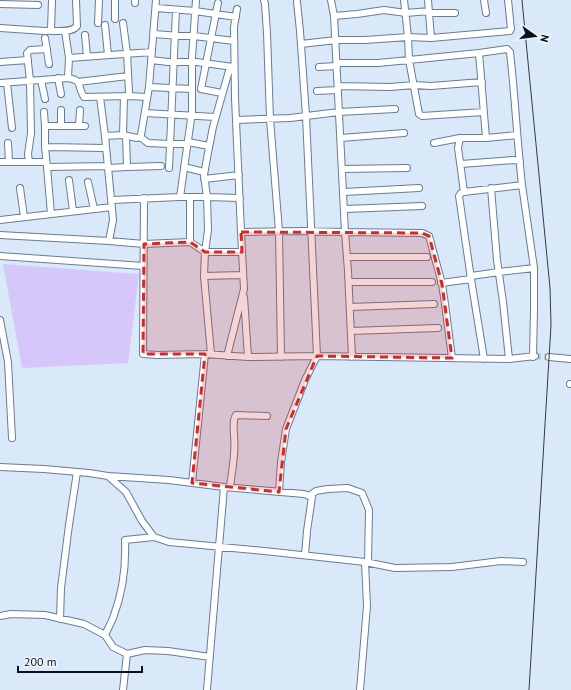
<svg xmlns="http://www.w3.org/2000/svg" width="571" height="690" font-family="'PT Sans',sans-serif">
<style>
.green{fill:#d6c7fa}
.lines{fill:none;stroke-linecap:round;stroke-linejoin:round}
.minor-tunnel{stroke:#bac8d7;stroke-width:6;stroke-dasharray:6 3;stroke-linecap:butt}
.minor-casing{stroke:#667d94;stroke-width:8}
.minor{stroke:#fff;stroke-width:6}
.rail{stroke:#313a45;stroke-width:1}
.marked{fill:#d62828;fill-opacity:0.2;stroke:#d62828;stroke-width:3;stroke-dasharray:8 5;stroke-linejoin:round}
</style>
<rect width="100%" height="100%" fill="#dae9f9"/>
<path class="green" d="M3 264 139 274 128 363 22 368Z"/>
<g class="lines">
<path class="minor-tunnel" d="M535 356 549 357"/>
<defs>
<path id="minor" d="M264 0 265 4 267 33 270 119 279 231 281 357
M404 0 408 37 431 38 510 31 511 29 508 0
M428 0 431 38
M484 0 486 13
M135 3V0
M218 3 201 89 222 93
M0 4 38 5
M156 8 195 11 236 17
M237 9 234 27 235 98 241 232 304 231 345 232 334 16 331 0
M429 13H455
M334 16 357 14 384 10 406 13 429 11
M115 19V0
M98 23 99 0
M123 23 127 53 129 92V96L147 97
M105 25 108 55
M0 28 45 31C54 30 71 34 77 26L76 0
M51 30 52 0
M65 31 69 58 152 52
M154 34 180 36H194L234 41
M85 35 87 56
M45 38 49 64
M301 44 336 40H365L408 37 409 60 378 63H337
M479 53 409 60 419 114 422 116 484 112
M69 58 68 78C84 81 76 85 84 97L129 96
M151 60 168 62H197L233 67
M0 62 28 60
M319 67 337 66
M58 78 61 94
M41 80 45 99
M78 82 128 76
M0 83 68 78
M7 83 12 128
M338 86 390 87 414 85 431 86 482 82
M149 87 192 89
M317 91 338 90
M100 97 105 136
M61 110V126
M44 112 45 126H85
M145 113 215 117
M236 120 290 118 339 112 395 109
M79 126 80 110
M123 135 124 96
M126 136 127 167
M140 137 148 143 170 144H188
M341 138 404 133
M486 138 517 135
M188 142 209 146
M8 143 9 162
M434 143 460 138
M45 147V126
M0 162H29L28 154 31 133 30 81 27 53 30 50 47 49
M29 162H46
M461 164 513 160 520 161
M47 167 45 147 106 148
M184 167 204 172
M108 168 127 167 161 166
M169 168 176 10
M342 169 407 168
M204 179 239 175
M69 180 73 211
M88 182 94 209
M20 188 24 217
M491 188 497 260 503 302 509 359
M344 192 419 188
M464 192 458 148 460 138H486L479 53 507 49 510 52C515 96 517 140 522 185
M180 197 192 112V57L196 0
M190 197V242L205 252H242
M144 198 143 354 157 355 205 354 248 357 317 356 509 359 535 356
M112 200 180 197H207L204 175 207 158 213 127 230 67
M345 209 422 206
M51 214 47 167 107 166
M0 220 112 207
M0 235 109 241 113 220 105 136 123 135 137 138 140 137 141 135 149 87 156 0
M109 241 144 244 190 242
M0 256 143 266
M348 257H427
M204 276 243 275
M471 276 499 272 534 268
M349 282H432
M441 283 471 279
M244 297 248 357
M350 307 434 304
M0 320 8 362 12 438
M351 331 438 328
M211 354 204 276 205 252 208 230 207 197 240 198
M227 356 244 289 241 232
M352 357 348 271 345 232 422 233 429 236 442 284 445 304 452 358
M549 357 571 359
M484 359 471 279 459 196 461 193 464 192 522 185 534 268V310L533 357
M570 384H571
M0 467 44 469 89 473 108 476 126 492 142 521 154 537 169 542 274 552 365 562
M108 476 169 480 224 487 304 494 312 497 307 531 305 555
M192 483 205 354
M230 487C232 470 236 453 234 436 234 429 232 421 236 415L267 416
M279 492 281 462 286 429 305 380 317 356 306 116 300 31 297 2
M309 496 316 491 328 489 348 488 362 493 369 510 368 562
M0 616 11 614 45 615 84 624 105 635 113 647 127 654 145 650 168 651 210 657
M60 619 61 588 69 525 77 472
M105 635C108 628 112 622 114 615 123 591 126 565 125 540L154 537
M123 690 127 654
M207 690 224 487
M360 690 367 606 365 562 395 568 452 567 501 561 523 562"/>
</defs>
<use href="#minor" class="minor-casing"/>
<use href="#minor" class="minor"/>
<path class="rail" d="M522 0 550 288 551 325 529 690"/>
</g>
<path class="marked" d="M241 232 422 233 429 236 442 284 452 358 317 356 286 429 279 492 192 483 205 354H143L144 244 190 242 205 252H242Z"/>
<g transform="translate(535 36) rotate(104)" stroke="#f0f5fb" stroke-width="3" paint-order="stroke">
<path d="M0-3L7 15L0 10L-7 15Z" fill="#081019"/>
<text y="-6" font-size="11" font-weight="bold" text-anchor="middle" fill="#081019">N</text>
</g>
<path d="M18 666v6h124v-6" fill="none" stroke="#081019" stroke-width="2"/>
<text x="24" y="666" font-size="12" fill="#081019" stroke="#f0f5fb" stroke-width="3" paint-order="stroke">200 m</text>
</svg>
